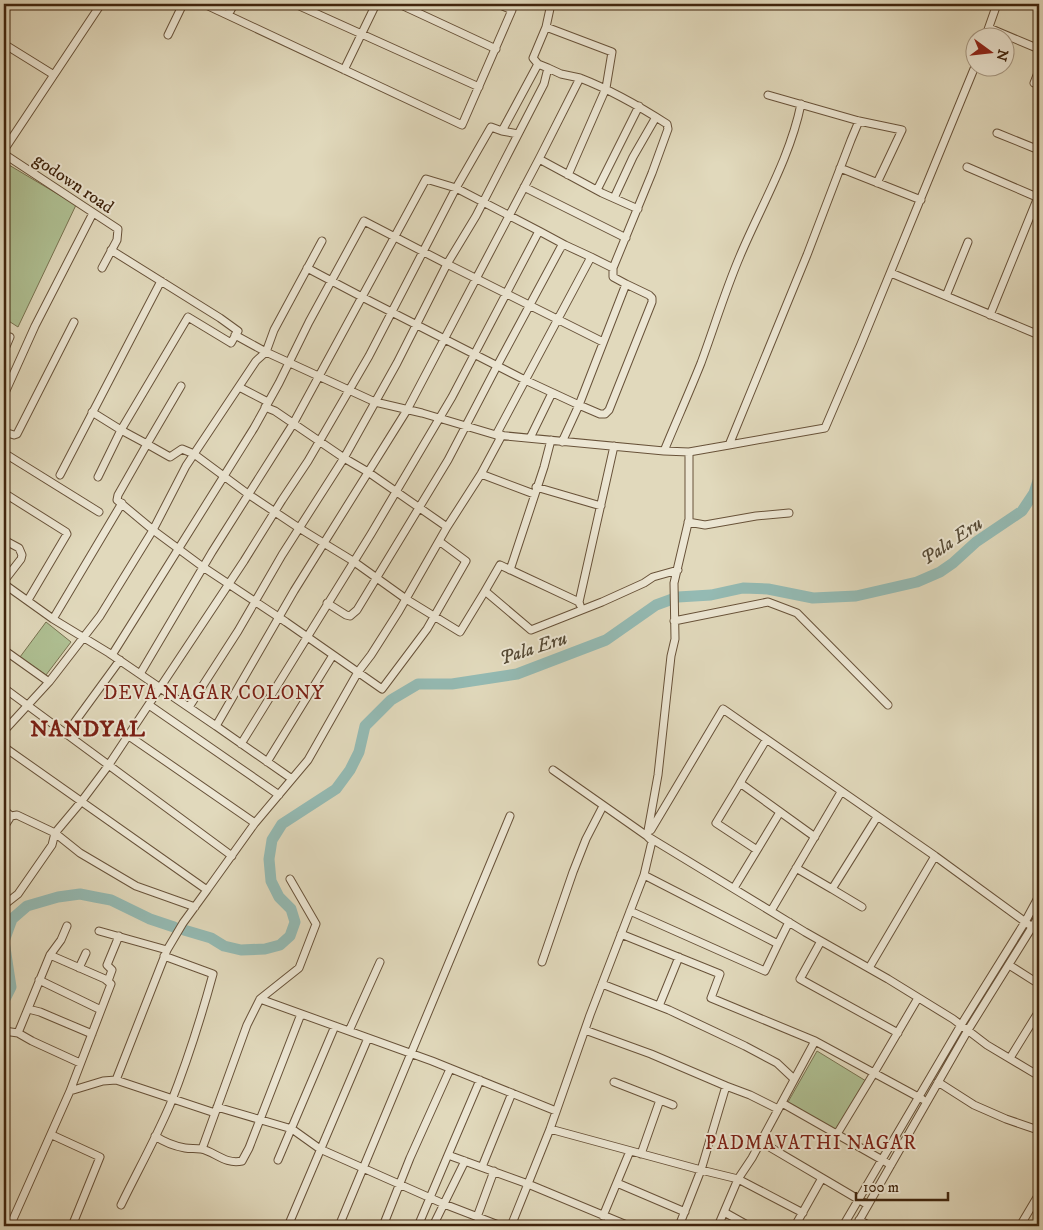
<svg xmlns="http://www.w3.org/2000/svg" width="1043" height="1230" font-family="'IM FELL DW Pica',serif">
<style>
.green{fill:#afc093;stroke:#787250}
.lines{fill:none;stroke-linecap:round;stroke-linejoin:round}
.river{stroke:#94bab3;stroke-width:11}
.minor-casing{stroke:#685239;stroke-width:9}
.minor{stroke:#ece6d3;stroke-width:7}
.labels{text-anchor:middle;stroke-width:4;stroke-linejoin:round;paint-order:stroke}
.street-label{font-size:18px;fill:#40250d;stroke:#ece6d3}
.water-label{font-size:19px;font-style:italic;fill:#554a36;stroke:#ece6d3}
.neighbourhood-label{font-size:19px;letter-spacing:1px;fill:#7a1f14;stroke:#ece6d3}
.district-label{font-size:22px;font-weight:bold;letter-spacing:1px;fill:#7a1f14;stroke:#ece6d3}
</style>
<rect width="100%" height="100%" fill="#e1d9bc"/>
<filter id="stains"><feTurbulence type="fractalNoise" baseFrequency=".004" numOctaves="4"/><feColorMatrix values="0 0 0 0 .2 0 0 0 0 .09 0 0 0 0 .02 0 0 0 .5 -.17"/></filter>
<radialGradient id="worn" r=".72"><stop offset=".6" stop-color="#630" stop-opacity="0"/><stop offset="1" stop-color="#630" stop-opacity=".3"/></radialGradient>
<path class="green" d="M4 162 76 205 18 327 4 318Z
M46 622 71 642 46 675 20 657Z
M817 1051 866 1081 836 1130 788 1102Z"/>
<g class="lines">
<path class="river" d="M184 930 211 938 224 946 241 950 265 949 280 945 290 936 295 922 291 909 279 897 271 881 269 859 272 840 282 824 336 789 350 770 359 752 365 726 391 700 418 684H452L517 674 606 640 656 605 678 597 711 595 743 588 768 589 813 598 856 596 917 582 940 572 953 563 976 542 1022 511 1034 493 1039 478
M4 1001 11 987 4 941 12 919 27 906 58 897 80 894 95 897 111 900 150 919 174 927"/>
<defs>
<path id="minor" d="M204 4 462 125 512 10 498 4
M295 4 479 87
M399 4 496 49
M228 15 234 4
M546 27 612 52 606 88 568 175
M989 28 1039 49
M168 35 183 4
M985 38 997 4
M4 44 54 75
M538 64 548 68 544 84 476 216 447 264 603 342
M548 68 561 74 580 78
M344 70 376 4
M1034 83 1039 70
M768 95 859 121 902 130 877 183
M502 131 518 134
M997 133 1039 150
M4 150 101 4
M4 154 118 229 117 240 102 268
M539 159 602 193 638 209
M967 167 1039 198
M840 168 921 200
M524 187 626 238
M597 190 639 106
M614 198 633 157 656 117
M539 231 565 245
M111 250 220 318 238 331 231 343 188 317 121 430 147 444 118 495 117 500 153 530 203 567 286 622 382 689 427 629 466 561 439 541
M307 268 362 297 525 380 579 405 600 414H605L609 410 652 302V298L649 295 626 284
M891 273 1039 335V333
M946 296 968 242
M990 315 1038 197
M235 335 266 352 375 402 422 413 496 435 664 451
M4 351 10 337
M181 386 147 444 170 457 182 449 194 454 248 494 299 528 353 561 406 599 460 632 485 591 531 630 602 602 644 583 653 577 678 570
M239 387 268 402
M4 395 35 326 93 213
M92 412 121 430 98 477
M4 432 14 435 17 434 74 322
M496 435 591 257 613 268
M530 438 552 393
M729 445 825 428 861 344 976 64
M689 452 664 451C676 422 689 393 701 363 714 328 725 291 740 256 761 206 790 158 801 104
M4 453 99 512
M481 474 534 494
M60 475 161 281
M536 487 601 506
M4 493 66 532 67 534 28 600
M688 522 705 525 756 516 789 513
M447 527 481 474 502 435
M4 540 19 548 22 555 21 559 4 581
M510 570 544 467 551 440
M4 584 53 619 109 653 216 726 294 591 407 410 539 159 580 78C611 90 639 106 667 124L668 129 652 173 613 268V277L626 284 579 405 562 442
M485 591 500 565 579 602 580 605
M579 602 614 446
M327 603 346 615 350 616 357 610 448 460 497 366 561 247 565 245 591 257
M53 619 122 503
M674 621 768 602 797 613 888 705
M4 650 49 682
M112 655 254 428 279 383 309 322 364 221 447 264 397 363 344 458 275 411 265 407
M140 674 212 552 293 424 426 179 456 188 491 127 502 131 538 64 533 58 546 27 551 4
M4 688 232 856
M149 705 279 795
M189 707 238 631 282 555 344 458 368 472 447 527 399 611 371 655 358 672 308 760 292 779 216 726
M4 731 49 682 100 616 153 530 186 466 256 361 266 352 274 330 322 241
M66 734 120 660
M129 736 255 823
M766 740 740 783 815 837
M4 747 207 890 183 923 167 950 116 1080 103 1081 70 1091 10 1226
M267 762 333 655
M553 770 647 836 805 932 888 979 953 1019 987 1045 1039 1076
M742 780 716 823 757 850
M4 810 11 816 17 815 55 833 80 853 136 886 195 907
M4 827 11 816
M651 830 723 709 935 856 1039 932
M796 868 832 889 877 817
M644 875 778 944 789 922
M734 888 780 812
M832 889 862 907
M207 890 255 823 292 779
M4 905 18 894 52 845 55 833 81 802 108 766 244 561 282 500 308 461 369 356 456 188 539 231 452 397 371 534 241 744
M630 911 765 971 778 944
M771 911 841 792
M99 931 167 950
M621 934 720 974 711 998 815 1041
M821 941 800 979 898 1033
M50 955 105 979 111 984 70 1091
M542 962 573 872 586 839 603 806
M1009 965 1039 984
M79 968 86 953
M869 968 935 856
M39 980 101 1010
M108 981 112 970 107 965 119 936
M602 984 669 1010 745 1046 777 1063 794 1079
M260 999 299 968 316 924 290 879
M659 1006 679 957
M28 1009 40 1012 92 1034
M585 1030 651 1054 726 1086
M4 1031 18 1033 32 1041 80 1063
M349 1031 380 962
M18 1033 50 955 61 940 67 926
M1010 1058 1039 1011
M116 1080 215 1113
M480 1080 448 1155 528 1184 629 1226
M614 1082 673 1105
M938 1082 974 1105 1006 1119 1038 1130
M782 1103 891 1165
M217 1107 292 1129 320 1149 444 1204 501 1226
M550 1129 701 1170 726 1086 750 1095 778 1109
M837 1134 874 1073 922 1099
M52 1135 100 1157 72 1226
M155 1136C164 1142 174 1146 185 1148 190 1149 196 1148 201 1149 214 1151 225 1165 242 1161L249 1148 301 1014
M761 1142 868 1205
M202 1149 247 1025 260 999 432 1061 556 1111
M641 1154 660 1100
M278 1160 335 1026
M482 1167 512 1093
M617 1183 685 1212
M121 1205C137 1172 155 1140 170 1105 187 1062 201 1018 213 974L164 956
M724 1212 749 1226
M803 1213 738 1179 752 1158 815 1041 874 1073 918 998
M603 1216 630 1151
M477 1217 494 1171
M859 1220 870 1226
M288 1226 368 1038
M339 1226 510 816
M383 1226 410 1158 450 1069
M418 1226 448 1155
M433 1226 465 1161
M511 1226 550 1129 590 1015 644 875 652 841 647 836 658 775 671 656 675 639 674 583 689 519V452L729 445 807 255 851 140 859 121
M679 1226 701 1170 738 1179 718 1226
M795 1226 822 1178
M843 1226 961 1025 1025 922 1039 896
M856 1226 968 1030 1039 916
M1020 1226 1039 1194"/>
</defs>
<use href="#minor" class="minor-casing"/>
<use href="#minor" class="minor"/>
</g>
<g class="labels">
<g class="street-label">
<text transform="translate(74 183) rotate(34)" y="6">godown road</text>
</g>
<g class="water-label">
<text transform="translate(951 540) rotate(-34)" y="7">Pala Eru</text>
<text transform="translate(533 647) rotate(-18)" y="7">Pala Eru</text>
</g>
<g class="neighbourhood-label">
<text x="214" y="699">DEVA NAGAR COLONY</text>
<text x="811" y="1149">PADMAVATHI NAGAR</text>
</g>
<g class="district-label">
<text x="88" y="736">NANDYAL</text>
</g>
</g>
<rect width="1043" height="1230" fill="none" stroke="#e1d9bc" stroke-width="20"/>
<rect x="5" y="5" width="1033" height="1220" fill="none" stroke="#40250d" stroke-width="2.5"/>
<rect x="10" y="10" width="1023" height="1210" fill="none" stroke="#40250d"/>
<g transform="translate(990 52) rotate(105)"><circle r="24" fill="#ece6d3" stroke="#a79984"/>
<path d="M0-4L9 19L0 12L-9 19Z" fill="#8f2418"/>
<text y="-8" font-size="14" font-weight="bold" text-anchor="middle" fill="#40250d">N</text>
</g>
<path d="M856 1192v8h92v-8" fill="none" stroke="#40250d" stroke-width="2.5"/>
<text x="863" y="1192" font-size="15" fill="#40250d" stroke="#ece6d3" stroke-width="4" paint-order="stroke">100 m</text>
<rect width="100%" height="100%" filter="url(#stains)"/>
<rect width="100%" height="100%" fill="url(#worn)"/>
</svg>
